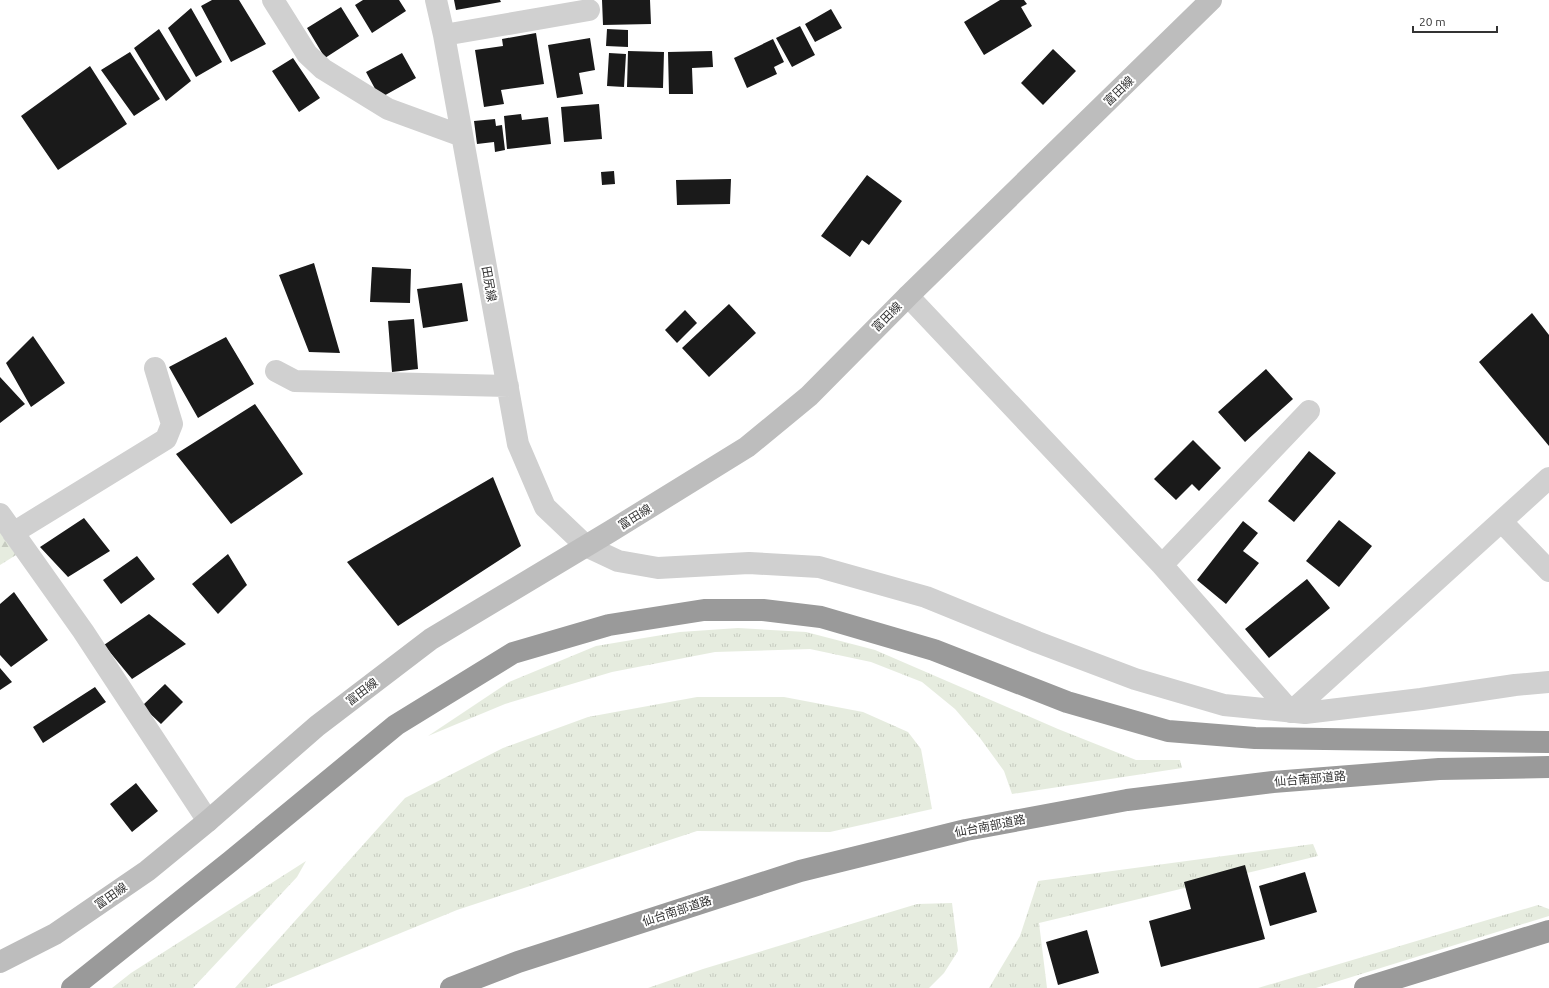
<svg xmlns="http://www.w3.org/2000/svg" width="1549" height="988" font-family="Ubuntu,'Noto Sans JP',sans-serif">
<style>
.grass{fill:url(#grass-tufts)}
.forest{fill:url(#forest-firs)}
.building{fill:#1a1a1a}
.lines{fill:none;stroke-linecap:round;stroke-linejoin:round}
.street{stroke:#d0d0d0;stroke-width:22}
.secondary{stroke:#bdbdbd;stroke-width:22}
.highway{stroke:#9a9a9a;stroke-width:22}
.labels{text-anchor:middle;stroke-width:4;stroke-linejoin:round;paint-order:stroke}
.street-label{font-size:12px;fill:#333;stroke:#fff}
</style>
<defs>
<pattern id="grass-tufts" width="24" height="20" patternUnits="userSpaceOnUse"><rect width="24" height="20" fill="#e6ecdf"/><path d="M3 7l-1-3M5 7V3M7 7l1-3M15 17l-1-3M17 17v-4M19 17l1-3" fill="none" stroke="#c6cbc0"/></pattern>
<pattern id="forest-firs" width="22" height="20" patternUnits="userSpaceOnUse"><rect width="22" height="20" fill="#e6ecdf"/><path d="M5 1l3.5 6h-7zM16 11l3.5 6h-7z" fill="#c6cbc0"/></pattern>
</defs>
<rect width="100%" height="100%" fill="#fff"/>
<path class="grass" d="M738 628 806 632 875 650 1058 729 1136 760H1180L1182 768 1012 794 1004 771 980 738 955 709 922 682 871 662 810 649 715 652 612 672 505 704 428 736 509 682 596 646 680 632Z
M697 697H784L863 712 908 732 921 749 932 809 830 832 697 831 457 910 266 988H235L405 798 503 748 588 717Z
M1313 844 1318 856 1039 923 1047 988H989L1020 936 1038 881Z
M306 861 297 877 193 988H112L131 973Z
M952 903 958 951 944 973 929 988H648L703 969 917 904Z
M1538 905 1549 909V916L1316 988H1258Z"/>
<path class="forest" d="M0 532 16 555 0 565Z"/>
<path class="building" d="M212 0H239L266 44 231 62 201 6Z
M363 0H399L406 11 372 33 355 5Z
M454 0H500L501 2 456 10Z
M602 0H650L651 24 603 25Z
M1000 0H1024L1027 4 1021 7 1032 26 984 55 964 22Z
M341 7 359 36 325 58 307 28Z
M191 8 222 62 196 77 168 28Z
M831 9 842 28 815 42 805 24Z
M800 26 815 55 792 67 776 38Z
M159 29 191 81 166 101 134 48Z
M607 29 628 30V47L606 46Z
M536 33 544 84 501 90 504 104 484 107 475 50 503 46 502 39Z
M590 38 595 70 579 73 583 94 557 98 548 45Z
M773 39 784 62 774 67 777 74 747 88 734 58Z
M1053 49 1076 71 1043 105 1021 83Z
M628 51 664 52 663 88 627 87Z
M712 51 713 67 692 68 693 94H669L668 52Z
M130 52 160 99 134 116 101 70Z
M402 53 416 78 380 98 366 72Z
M609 53 626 54 624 87 607 86Z
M293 58 320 98 299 112 272 71Z
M90 66 127 124 58 170 21 116Z
M599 104 602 139 564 142 561 107Z
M521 114 522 120 548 117 551 144 507 149 504 116Z
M495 119 496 126 502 125 505 150 495 152 494 142 477 144 474 121Z
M614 171 615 184 602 185 601 172Z
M867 175 902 201 869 245 862 240 850 257 821 236Z
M731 179 730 204 677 205 676 180Z
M314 263 340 353 309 352 279 275Z
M372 267 411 269 410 303 370 302Z
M462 283 468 321 423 328 417 289Z
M729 304 756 333 709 377 682 348Z
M685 310 697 323 677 343 665 330Z
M1532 313 1549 335V446L1479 362Z
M414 319 418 369 392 372 388 321Z
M33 336 65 383 31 407 6 363Z
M226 337 254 384 198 418 169 367Z
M1266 369 1293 399 1245 442 1218 412Z
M0 377 25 404 0 423Z
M255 404 303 474 231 524 176 454Z
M1193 440 1221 468 1199 491 1192 484 1176 500 1154 479Z
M1309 451 1336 473 1294 522 1268 501Z
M493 477 521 546 398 626 347 562Z
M84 518 110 551 68 577 40 547Z
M1339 520 1372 546 1339 587 1306 561Z
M1243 521 1258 533 1243 551 1259 563 1226 604 1197 580Z
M228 554 247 585 218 614 192 584Z
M137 556 155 579 121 604 103 580Z
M1307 579 1330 608 1269 658 1245 629Z
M14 592 48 640 11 667 0 655V604Z
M149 614 186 644 132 679 104 645Z
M0 668 12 682 0 690Z
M165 684 183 702 161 724 142 706Z
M95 687 106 702 43 743 33 727Z
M136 783 158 811 132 832 110 804Z
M1245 865 1265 939 1161 967 1149 921 1191 909 1184 882Z
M1305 872 1317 912 1270 926 1259 886Z
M1087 930 1099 973 1058 985 1046 942Z"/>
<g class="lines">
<path class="street" d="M273 0 307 54 323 69 388 109 462 136
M436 0 444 35 518 444 545 507 586 546 618 561 658 568 749 563 819 567 926 597 1037 642 1135 679 1224 705 1305 713 1421 699 1515 685 1549 682
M444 35 589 10
M908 296 1162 565 1291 712 1549 478
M276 371 295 381 508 386
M0 514 83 631 208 821
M1502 522 1549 571
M13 533 166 439 172 424 155 368
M1162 565 1309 411"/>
<path class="secondary" d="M0 962 55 934 147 871 208 821 317 726 431 639 611 531 747 447 809 396 908 296 1211 0"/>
<path class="highway" d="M72 988 231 861 396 725 513 653 609 625 704 610H763L821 617 934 650 1067 702 1168 731 1255 738 1549 742
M451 988 518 962 800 871 966 830 1127 800 1273 782 1439 769 1549 767
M1365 988 1549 931"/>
</g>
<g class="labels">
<g class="street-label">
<text transform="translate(1119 91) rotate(-44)" y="4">富田線</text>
<text transform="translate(489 284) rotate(80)" y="4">田尻線</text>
<text transform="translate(887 317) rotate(-45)" y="4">富田線</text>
<text transform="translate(635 517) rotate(-32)" y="4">富田線</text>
<text transform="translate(362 692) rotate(-37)" y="4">富田線</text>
<text transform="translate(1310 779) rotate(-5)" y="4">仙台南部道路</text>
<text transform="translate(990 826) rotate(-11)" y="4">仙台南部道路</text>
<text transform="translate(111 896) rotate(-35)" y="4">富田線</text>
<text transform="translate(677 911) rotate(-18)" y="4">仙台南部道路</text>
</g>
</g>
<path d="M1413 26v6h84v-6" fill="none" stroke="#333333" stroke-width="2"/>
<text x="1419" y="26" font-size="12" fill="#333333" stroke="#ffffff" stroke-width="3" paint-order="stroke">20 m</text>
</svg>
